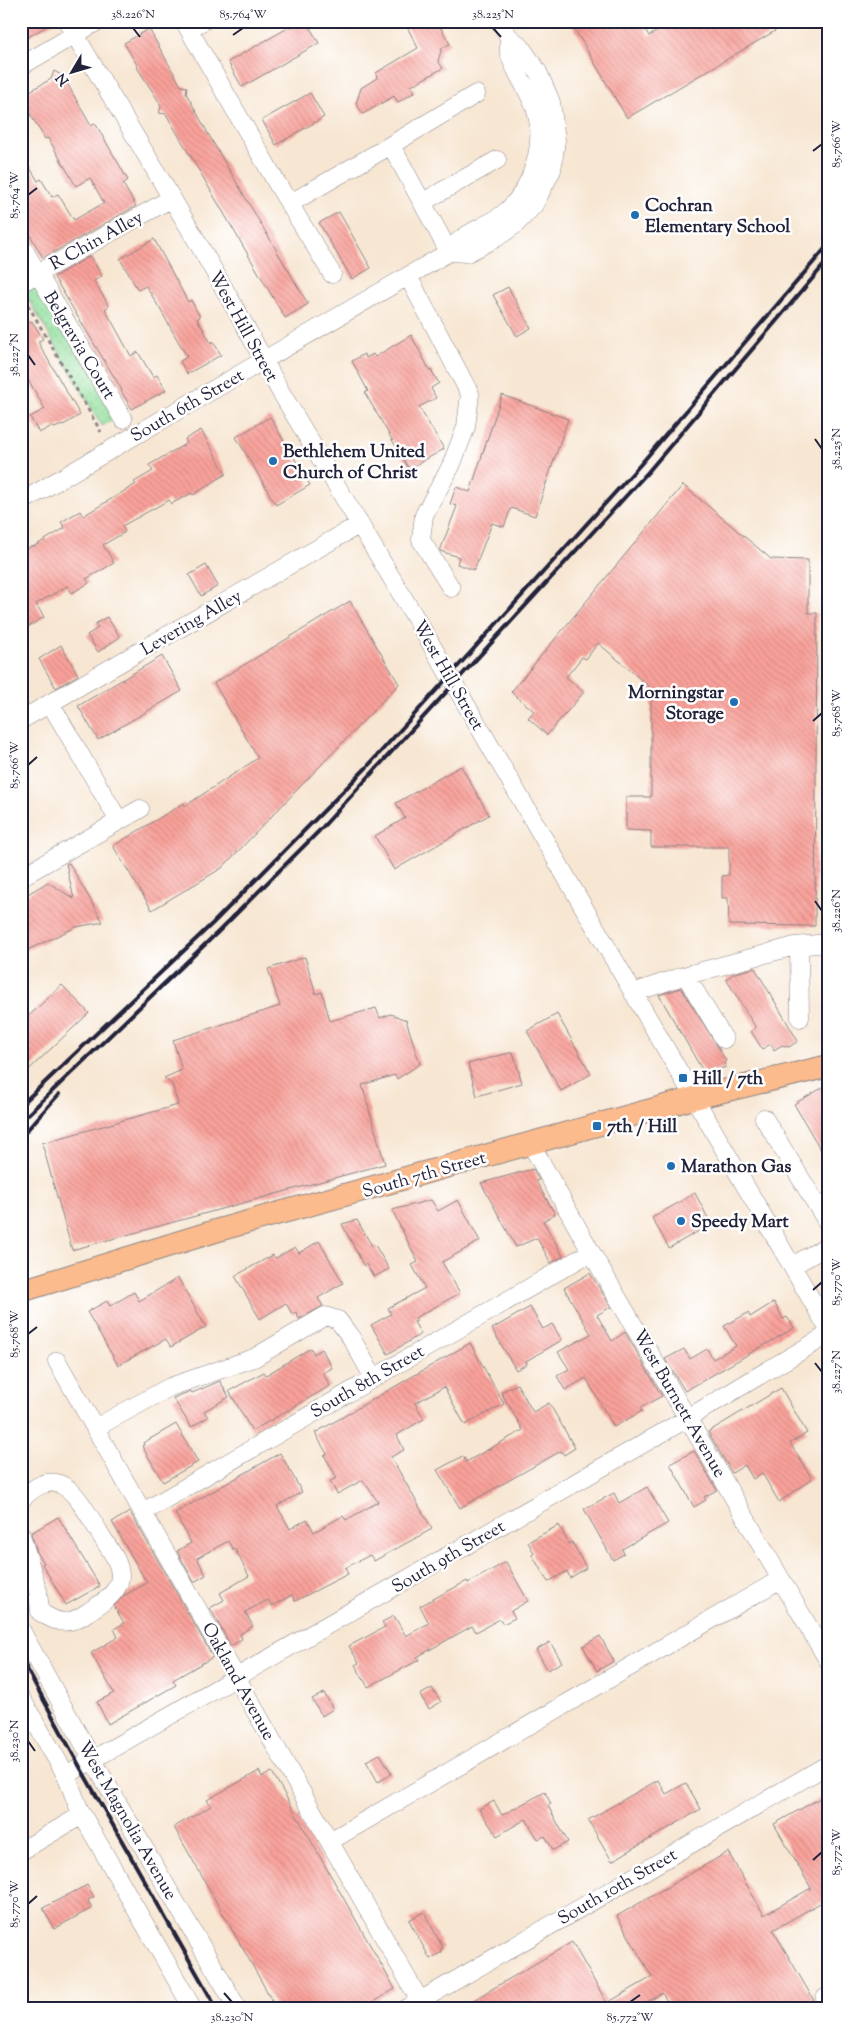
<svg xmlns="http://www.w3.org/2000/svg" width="850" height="2030" font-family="'Sorts Mill Goudy',serif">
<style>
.park{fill:url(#park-dots);stroke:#5a806c}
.building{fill:url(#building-back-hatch)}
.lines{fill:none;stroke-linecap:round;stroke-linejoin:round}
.minor-casing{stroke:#8c8486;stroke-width:19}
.major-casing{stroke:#8c8486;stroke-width:24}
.path{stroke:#8c8486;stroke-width:3;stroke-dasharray:4 4;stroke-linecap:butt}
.minor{stroke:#fff;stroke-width:18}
.major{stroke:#fbbb8c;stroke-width:22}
.rail{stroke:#22223b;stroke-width:4}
.ticks{fill:none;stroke:#22223b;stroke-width:2}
.poi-dot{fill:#1f6fb2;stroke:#fff;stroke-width:2}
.labels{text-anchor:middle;stroke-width:5;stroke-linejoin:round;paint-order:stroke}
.poi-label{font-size:18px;font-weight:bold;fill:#22223b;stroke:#fff;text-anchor:start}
.street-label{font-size:18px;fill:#22223b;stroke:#fff}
.neatline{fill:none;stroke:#22223b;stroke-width:2}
.ticks-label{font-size:12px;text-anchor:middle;fill:#22223b}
</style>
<defs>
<pattern id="park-dots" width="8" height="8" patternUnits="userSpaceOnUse" patternTransform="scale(1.25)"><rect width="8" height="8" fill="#92df9d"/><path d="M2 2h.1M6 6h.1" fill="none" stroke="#7ebf88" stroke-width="1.8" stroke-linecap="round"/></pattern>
<pattern id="building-back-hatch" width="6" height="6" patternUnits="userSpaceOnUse" patternTransform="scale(1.25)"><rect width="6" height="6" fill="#f9a19a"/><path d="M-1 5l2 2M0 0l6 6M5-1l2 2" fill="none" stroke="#d58a86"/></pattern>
</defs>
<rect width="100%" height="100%" fill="#fff"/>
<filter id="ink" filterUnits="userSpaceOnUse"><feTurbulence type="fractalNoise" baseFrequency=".02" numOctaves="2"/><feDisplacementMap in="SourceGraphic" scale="10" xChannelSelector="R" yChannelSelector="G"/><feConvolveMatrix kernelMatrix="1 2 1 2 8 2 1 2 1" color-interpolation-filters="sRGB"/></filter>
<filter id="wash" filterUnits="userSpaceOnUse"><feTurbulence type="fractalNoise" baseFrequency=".0096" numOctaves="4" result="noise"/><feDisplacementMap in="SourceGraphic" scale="20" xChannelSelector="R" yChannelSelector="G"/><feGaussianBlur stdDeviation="1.12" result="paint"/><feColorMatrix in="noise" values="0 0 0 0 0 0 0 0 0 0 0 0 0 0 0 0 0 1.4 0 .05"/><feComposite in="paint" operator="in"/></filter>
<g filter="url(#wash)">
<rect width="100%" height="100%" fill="#f7e6d2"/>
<path class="park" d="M41 283 119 416 102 426 25 293Z"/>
<g id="blocks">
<path class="building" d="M21 21H56L21 41Z
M300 21H306L319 43 242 87 228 62Z
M404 21H437L450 44 442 48 438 61 443 68 411 86 415 92 398 102 394 96 363 114 356 104 361 88 377 78 376 73 418 48Z
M570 21H640L649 36 674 21H769L775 31 627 118Z
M149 29 181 86 187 87 186 93 211 139 308 304 285 318 166 114 159 113 161 107 158 100 138 69 137 65 124 43Z
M54 71 63 76 91 126 95 123 128 180 123 184 136 206 43 258 21 219V153L38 181 41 179 52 197 58 194 74 220 104 203 90 178 76 186 48 138 45 139 21 99V96L51 79Z
M310 93 324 117 276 145 262 120Z
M339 212 371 268 352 279 319 223Z
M154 239 188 302 191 300 200 317 197 319 211 343 213 341 221 355 187 374 180 361 187 357 160 309 146 286 138 290 120 259Z
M90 256 102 276 94 281 109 306 105 309 131 356 138 352 153 377 157 375 166 390 132 409 121 391 122 390 54 277Z
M508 287 531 328 517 336 493 295Z
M32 321 43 339 39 341V344L80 415 65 424 54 428 52 426 39 433 30 417 45 409 26 376 21 379V328Z
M411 335 430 371 431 370 439 383 431 388 436 398 419 407 444 449 409 469 365 393 368 391 352 361 364 354 366 358 373 354 375 357Z
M502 395 568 419 535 516 511 508 504 527 492 523 474 570 457 564 459 557 440 551 457 506 450 504 456 487 470 492Z
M270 417 310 485 276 505 236 437Z
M201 430 226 474 193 495 192 493 171 504 169 500 122 526 125 532 103 545 114 563 86 579 89 583 72 593 67 586 36 604 44 617 26 628 21 619V552L32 546 33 547 65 528 61 522 80 511 83 516 136 484 134 482 153 471 149 465 187 443 185 439Z
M683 485 771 559 808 560V613H817L815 926 729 925 728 898H722V876L729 875V847H651V831L626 830V797H651V688L598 643 586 659 582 657 566 677 584 692 547 735 528 718 534 711 511 692Z
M206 565 218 586 201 596 189 575Z
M350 601 399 684 222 868 152 910 113 846 184 803 185 806 258 758 214 683Z
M107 617 120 637 98 652 87 635 98 628 95 624Z
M61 645 78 675 56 688 39 659Z
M162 656 182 691 98 740 78 706Z
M461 766 489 815 394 870 375 836 405 818 396 803Z
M69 863 103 922 76 927 21 953V898L48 882 74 899 66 864Z
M305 957 316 994 322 992 330 1021 376 1008 380 1018 391 1014 406 1020 420 1064 397 1079 395 1075 362 1085 385 1164 72 1250 42 1143 178 1105 172 1084 164 1078 182 1070 173 1040 280 1006 268 969Z
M755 968 798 1041 789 1047 782 1045 774 1050 771 1044 762 1049 751 1031 756 1028 726 979 735 973Z
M62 985 89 1013 21 1077V1023Z
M681 988 718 1047 726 1061 724 1063 726 1067 704 1073 659 995Z
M557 1014 591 1074 561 1091 527 1031Z
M513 1052 522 1083 477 1096 468 1064Z
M829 1084V1164L794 1104Z
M533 1169 539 1180 536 1181 555 1214 543 1221 563 1256 551 1263 537 1238 516 1247 481 1183Z
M695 1193 711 1224 669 1248 652 1218Z
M431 1200 438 1211 458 1200 480 1241 442 1262 460 1293 415 1318 417 1321 414 1322 421 1334 388 1354 371 1325 391 1314 388 1308 425 1288 412 1265 418 1262 392 1210Z
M357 1220 372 1246 375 1245 389 1269 374 1277 366 1264 364 1266 342 1224Z
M319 1241 343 1283 318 1298 323 1306 299 1319 296 1312 292 1314 286 1303 260 1319 235 1276 273 1255 276 1258 295 1247 299 1253Z
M590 1273 611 1307 597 1315 612 1341 625 1332 662 1396 640 1408 642 1411 614 1427 586 1378 565 1390 557 1376 569 1369 558 1352 591 1334 564 1288Z
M178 1278 206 1327 171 1347 166 1339 118 1365 87 1312 107 1301 110 1306 134 1292 139 1301Z
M774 1302 783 1319 787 1317 794 1328 685 1391 665 1359 684 1349 690 1359 707 1349 713 1359 736 1346 724 1326 748 1313 750 1317Z
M530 1307 543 1329 552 1324 562 1340 526 1361 527 1364 516 1370 492 1329Z
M470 1343 504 1404 465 1425 444 1387 415 1403 424 1419 397 1435 404 1450 391 1457 432 1529 374 1561 370 1555 345 1568 348 1574 295 1601 292 1595 272 1606 268 1600 245 1612 253 1626 240 1634 242 1639 231 1646 210 1608 224 1600 220 1593 249 1576 235 1549 233 1550 228 1541 197 1558 206 1575 194 1582 177 1551 191 1543 175 1513 280 1453 302 1492 277 1506 290 1529 307 1519 314 1532 343 1516 346 1520 378 1502 363 1480 337 1494 330 1481 337 1478 324 1455 327 1454 315 1433Z
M311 1348 314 1354 322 1349 332 1368 323 1373 330 1386 252 1431 229 1391 264 1372 266 1375Z
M220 1381 229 1397 204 1411 208 1417 191 1427 173 1398 191 1391 192 1393Z
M517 1384 533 1412 549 1403 575 1448 564 1455 561 1451 460 1508 437 1470 463 1456 466 1462 523 1430 501 1392Z
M781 1388 807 1433 790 1443 812 1479 779 1502 762 1473 753 1479 745 1465 732 1473 708 1432Z
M176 1424 198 1462 163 1482 142 1446 144 1445 143 1443Z
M694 1451 717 1490 704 1497 706 1500 694 1507 670 1464Z
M647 1487 668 1523 622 1549 624 1554 613 1560 584 1509 614 1493 619 1503Z
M130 1512 213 1657 173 1680 176 1685 108 1724 97 1702 114 1693 91 1653 118 1637 114 1629 124 1623 114 1606 123 1596 147 1583 112 1522Z
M58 1517 100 1586 66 1605 42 1564 44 1563 37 1552 31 1533Z
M559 1525 569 1544 572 1542 586 1568 570 1578 567 1571 548 1582 532 1555 534 1553 528 1542Z
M506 1562 528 1601 511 1611 515 1618 503 1624 500 1619 476 1632 472 1626 417 1657 419 1660 368 1687 355 1665 359 1663 349 1646 385 1627 382 1622 394 1616 406 1636 429 1623 420 1606 467 1581 468 1583Z
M600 1636 614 1661 597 1671 583 1646Z
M550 1642 562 1662 548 1670 536 1650Z
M432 1688 441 1702 429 1709 420 1695Z
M324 1693 333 1709 322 1716 312 1699Z
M380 1754 392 1774 378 1782 366 1761Z
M259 1771 262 1777 272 1772 395 1989 361 2009H277L174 1827 211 1806 207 1800Z
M658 1780 666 1794 686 1783 701 1809 612 1861 588 1820Z
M545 1792 551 1804 548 1806 568 1842 553 1850 545 1836 538 1839 526 1819 497 1836 479 1809 494 1801 502 1815Z
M829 1793V1898L773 1930 819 2009H672L662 1993 636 2009H458L572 1942 607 2003 652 1977 617 1916 728 1852 764 1915 811 1888 774 1824Z
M87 1885 94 1897 88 1900 92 1908 54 1929 43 1908Z
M424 1912 443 1948 441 1949 442 1952 430 1959 409 1920Z"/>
</g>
</g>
<g filter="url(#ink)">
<use href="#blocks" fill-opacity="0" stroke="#8c8486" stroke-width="1"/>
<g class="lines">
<defs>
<path id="minor" d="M67 21C138 143 213 263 279 389L428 639 829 1330
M184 21 278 185 332 274
M189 29 203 21
M21 66 98 21
M391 145 476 94
M423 202 497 160
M289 204 391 145 449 252
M21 245 123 419
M449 252 467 253 496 238 515 225 534 205 552 170 556 140 551 102 538 72 521 47 509 37 499 21
M408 276 470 394 466 427 451 466 424 515 421 540 451 588
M21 283 172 198
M21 502 449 252C452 249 455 244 459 241 471 230 489 225 502 215 532 192 547 144 535 108 530 92 511 66 509 52 508 48 509 42 509 37
M50 703 119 821
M21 720 360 524
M21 877 140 809
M799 946 800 1018
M686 976 724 1039
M633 993 680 977 795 946 829 943
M764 1118 829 1225
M531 1144 591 1252 829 1662
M792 1266 829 1245
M57 1361 420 2001
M95 1428 170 1387 254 1358 325 1316 338 1320 352 1339 373 1377
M21 1500C60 1459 79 1499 99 1532 106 1545 120 1560 120 1576 120 1593 100 1604 88 1612 69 1626 58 1624 40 1612
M143 1512 591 1252
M21 1535 38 1591 40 1612
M21 1630 92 1759 238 2009
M21 1698 66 1775 80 1811 193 2009
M66 1775 688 1418 829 1334
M330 1841 781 1579
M21 1851 82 1815
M825 1998 829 2005
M406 2009 829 1764"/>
<path id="major" d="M21 1291 222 1229 694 1098 829 1066"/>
</defs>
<use href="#minor" class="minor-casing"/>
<use href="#major" class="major-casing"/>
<path class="path" d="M24 298 101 432"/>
<use href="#minor" class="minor"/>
<use href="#major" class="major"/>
<path class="rail" d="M21 1105 213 923 366 768 640 465 829 244
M21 1121 218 932 319 831 648 472 829 259
M21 1137 59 1094
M21 1658 80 1767 217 2009"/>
</g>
</g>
<path class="ticks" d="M133 28 140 37M493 28 501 37M233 35 243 28M813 151 822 144M28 195 37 188M28 355 35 365M815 439 822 449M813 721 822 713M28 765 37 757M815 901 822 911M813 1290 822 1282M28 1334 37 1327M815 1363 822 1372M28 1741 35 1751M813 1860 822 1852M28 1904 37 1896M224 1993 232 2002M630 2002 640 1995"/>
<g class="poi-dot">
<circle cx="635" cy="215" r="5"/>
<circle cx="273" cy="461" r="5"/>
<circle cx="734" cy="702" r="5"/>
<rect x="678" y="1073" width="10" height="10" rx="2.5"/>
<rect x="592" y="1121" width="10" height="10" rx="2.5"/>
<circle cx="671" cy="1166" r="5"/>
<circle cx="681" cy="1221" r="5"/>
</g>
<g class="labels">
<g class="poi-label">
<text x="645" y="211">Cochran<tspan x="645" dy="21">Elementary School</tspan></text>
<text x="283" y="457">Bethlehem United<tspan x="283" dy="21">Church of Christ</tspan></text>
<text x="724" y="698" text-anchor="end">Morningstar<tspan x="724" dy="21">Storage</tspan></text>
<text x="693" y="1084">Hill / 7th</text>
<text x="607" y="1132">7th / Hill</text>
<text x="681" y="1172">Marathon Gas</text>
<text x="691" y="1227">Speedy Mart</text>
</g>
<g class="street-label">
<text transform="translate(96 240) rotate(-29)" y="6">R Chin Alley</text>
<text transform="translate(244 326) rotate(61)" y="6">West Hill Street</text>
<text transform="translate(80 345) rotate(59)" y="6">Belgravia Court</text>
<text transform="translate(187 405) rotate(-30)" y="6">South 6th Street</text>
<text transform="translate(191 622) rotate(-30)" y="6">Levering Alley</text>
<text transform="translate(449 675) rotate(60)" y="6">West Hill Street</text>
<text transform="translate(424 1174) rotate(-16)" y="6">South 7th Street</text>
<text transform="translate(367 1381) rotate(-30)" y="6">South 8th Street</text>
<text transform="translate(680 1403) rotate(60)" y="6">West Burnett Avenue</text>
<text transform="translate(448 1556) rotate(-30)" y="6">South 9th Street</text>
<text transform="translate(239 1681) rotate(61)" y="6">Oakland Avenue</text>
<text transform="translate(128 1820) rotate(60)" y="6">West Magnolia Avenue</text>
<text transform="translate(617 1886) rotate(-30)" y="6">South 10th Street</text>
</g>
</g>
<rect width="850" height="2030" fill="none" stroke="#fff" stroke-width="55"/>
<g transform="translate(72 72) rotate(232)" stroke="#ffffff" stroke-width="4" paint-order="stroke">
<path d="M0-4L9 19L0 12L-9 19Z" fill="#22223b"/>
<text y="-8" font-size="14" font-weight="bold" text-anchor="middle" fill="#22223b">N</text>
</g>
<rect x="28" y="28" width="794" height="1974" class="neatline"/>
<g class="ticks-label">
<text x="133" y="18">38.226°N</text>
<text x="243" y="18">85.764°W</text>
<text x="493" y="18">38.225°N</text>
<text transform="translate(836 144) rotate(-90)" y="4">85.766°W</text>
<text transform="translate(14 195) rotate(-90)" y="4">85.764°W</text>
<text transform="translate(14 355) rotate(-90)" y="4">38.227°N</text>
<text transform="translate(836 449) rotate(-90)" y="4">38.225°N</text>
<text transform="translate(836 713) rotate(-90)" y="4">85.768°W</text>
<text transform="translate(14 765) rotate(-90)" y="4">85.766°W</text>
<text transform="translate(836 911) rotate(-90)" y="4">38.226°N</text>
<text transform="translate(836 1282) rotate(-90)" y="4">85.770°W</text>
<text transform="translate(14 1334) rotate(-90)" y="4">85.768°W</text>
<text transform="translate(836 1372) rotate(-90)" y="4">38.227°N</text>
<text transform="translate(14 1741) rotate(-90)" y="4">38.230°N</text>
<text transform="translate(836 1852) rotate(-90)" y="4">85.772°W</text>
<text transform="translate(14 1904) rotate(-90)" y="4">85.770°W</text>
<text x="232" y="2021">38.230°N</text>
<text x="630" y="2021">85.772°W</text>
</g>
</svg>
